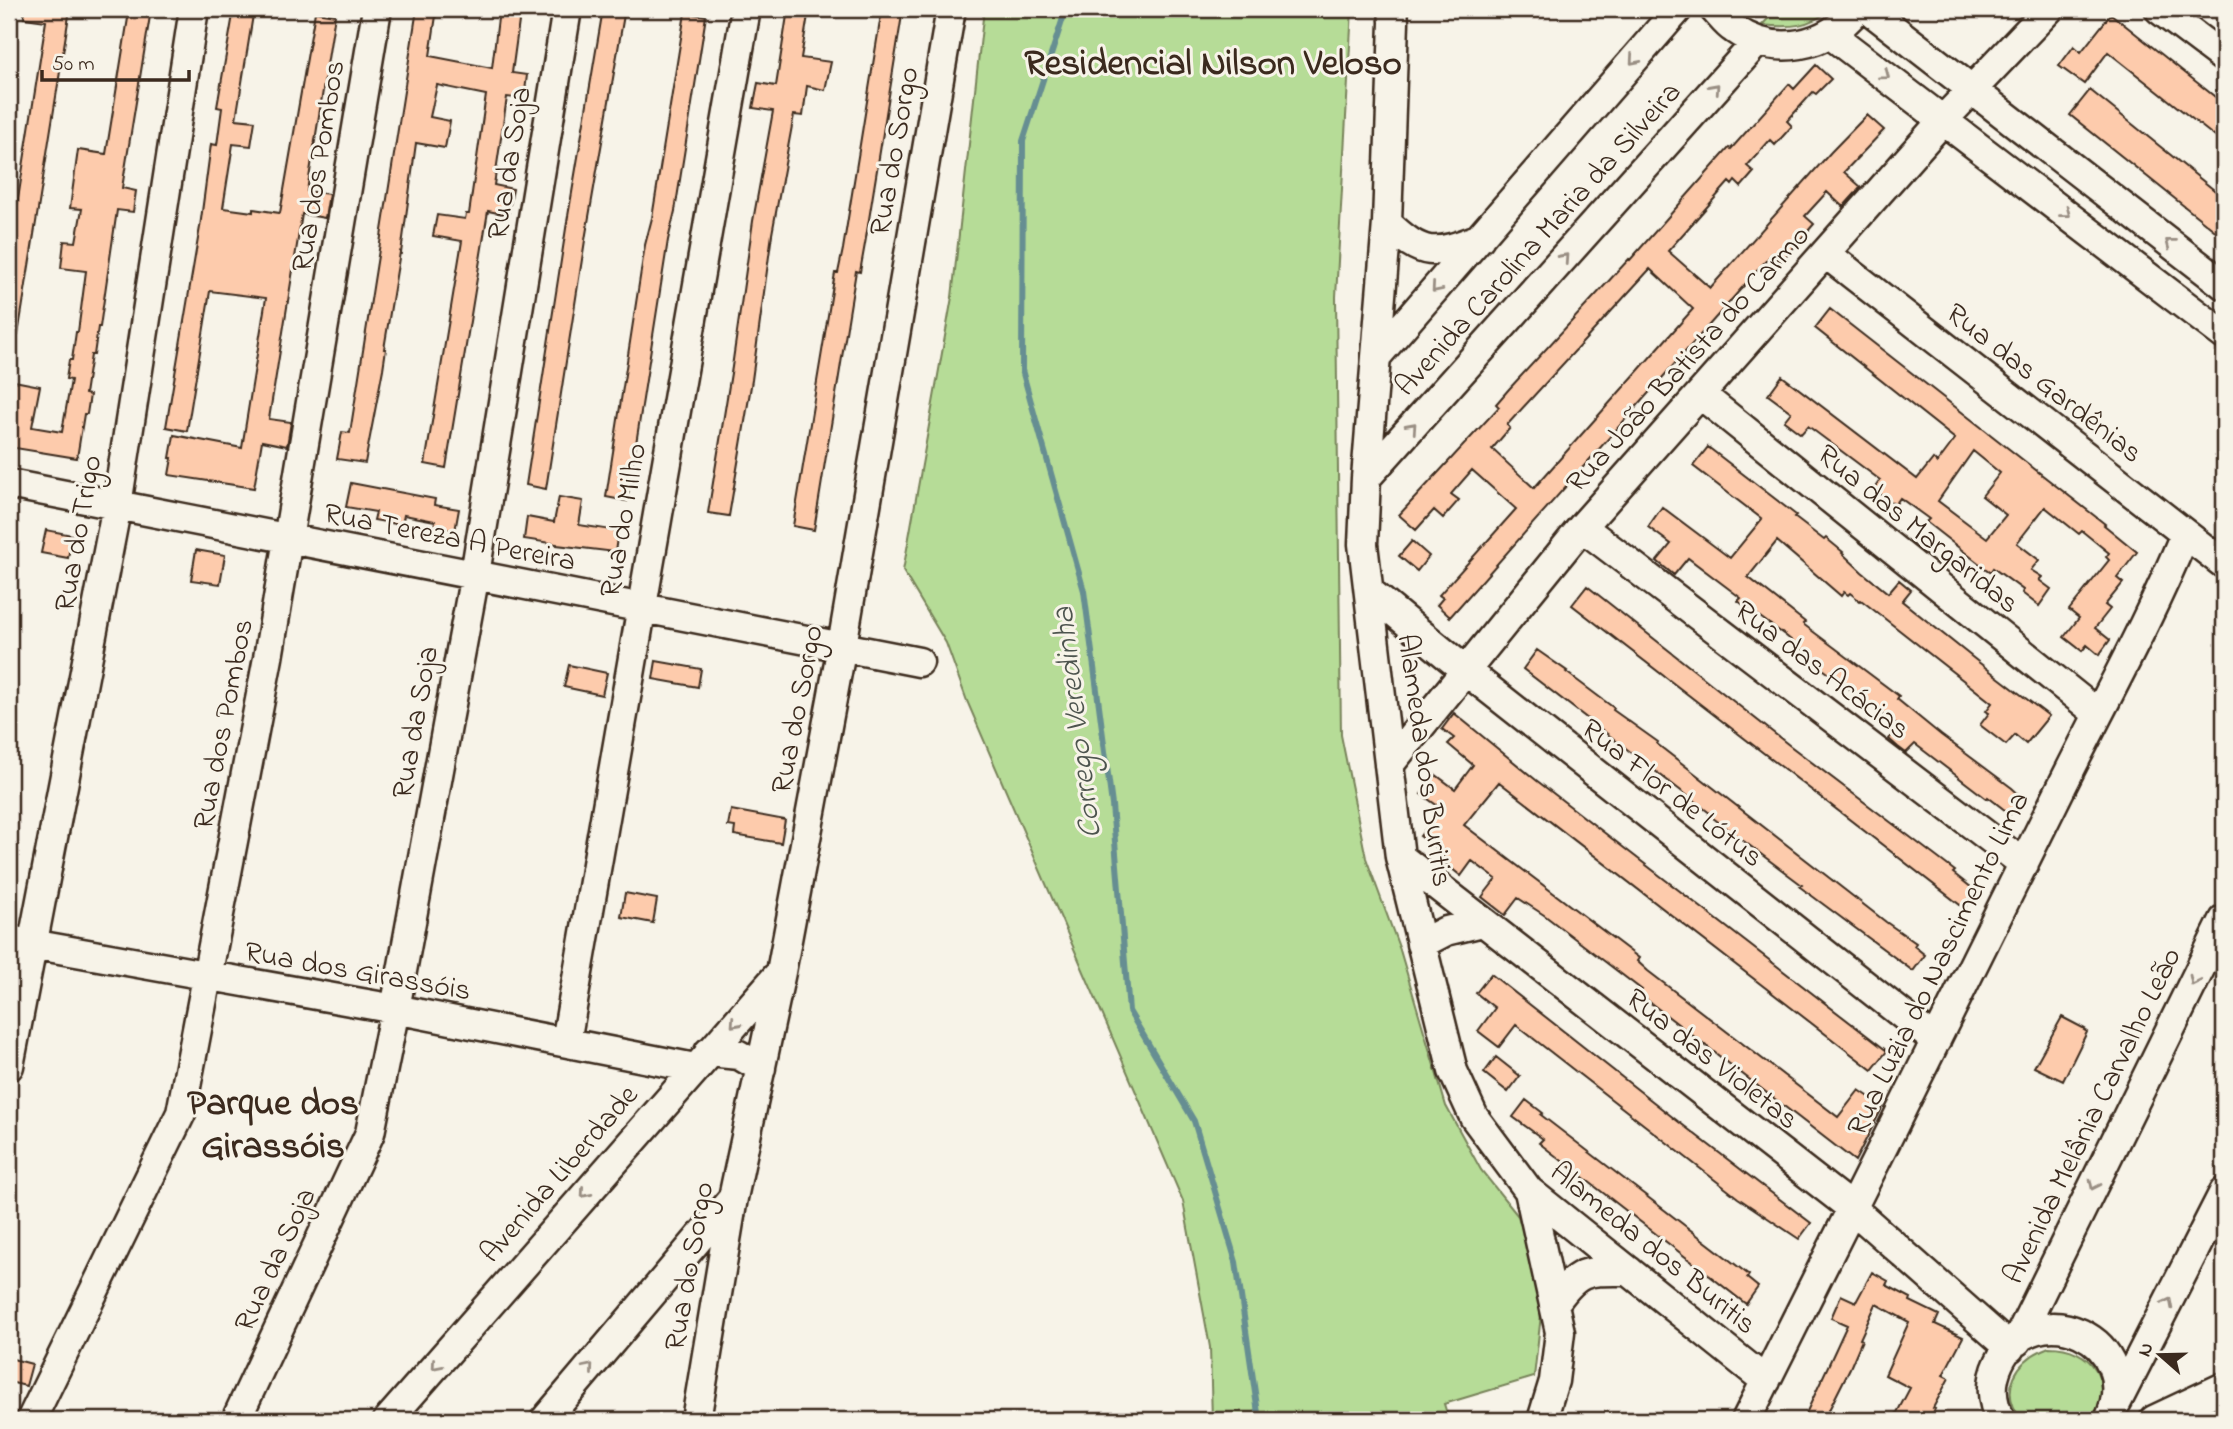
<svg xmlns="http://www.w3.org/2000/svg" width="2233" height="1429" font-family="'Indie Flower',sans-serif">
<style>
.green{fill:#b6dc97;stroke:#78835a;stroke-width:2}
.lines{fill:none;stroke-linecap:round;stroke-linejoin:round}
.stream{stroke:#668e92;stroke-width:6}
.building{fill:#fdcbac;stroke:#3b2a1e;stroke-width:2;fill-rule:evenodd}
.minor-casing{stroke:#3b2a1e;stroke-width:33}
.minor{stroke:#f7f3e8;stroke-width:28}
.oneway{stroke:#998e83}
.labels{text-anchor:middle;stroke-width:6;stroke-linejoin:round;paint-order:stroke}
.street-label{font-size:30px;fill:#3b2a1e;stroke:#f7f3e8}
.water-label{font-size:32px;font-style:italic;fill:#4d544e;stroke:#f7f3e8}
.district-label{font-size:37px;font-weight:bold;fill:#3b2a1e;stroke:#f7f3e8}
</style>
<rect width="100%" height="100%" fill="#f7f3e8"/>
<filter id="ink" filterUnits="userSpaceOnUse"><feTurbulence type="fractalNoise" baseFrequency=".0143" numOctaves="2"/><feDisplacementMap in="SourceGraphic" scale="14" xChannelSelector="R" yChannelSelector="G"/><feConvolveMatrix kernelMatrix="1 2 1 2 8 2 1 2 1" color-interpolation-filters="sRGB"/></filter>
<g filter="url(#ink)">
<path class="green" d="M984 9H1352L1336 297 1341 735 1366 858 1400 950 1446 1106 1481 1170 1518 1216 1543 1297 1534 1377 1444 1404 1449 1420H1212L1210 1347 1183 1201 967 701 946 643 903 571 952 297Z
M1777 9H1832C1808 27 1791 28 1762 25Z
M2049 1347C2092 1347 2116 1382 2091 1420H2022C1997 1390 2017 1359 2049 1347Z"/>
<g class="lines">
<path class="stream" d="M1066 9 1023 141 1022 370 1084 591 1112 805 1129 1011 1194 1121 1236 1262 1259 1420"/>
</g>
<path class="building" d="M24 9H70L18 335H9V256L46 21 24 18Z
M234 9H254L236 119 255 121 251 146 233 144 223 208 253 212V209L280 213 315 12 335 15 307 191 329 194 325 218 302 214 269 419 291 422 287 446 262 441 254 488 169 475 172 458H170L174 435 242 448 266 298 210 291 187 431 166 427 200 227 211 144 217 145 222 108 217 107Z
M417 9H437L430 56 492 68 499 10 520 14 512 73 527 75 524 99 507 97 494 185 513 189 508 215 488 211 446 468 425 464 462 241 433 236 437 215 465 219 466 214H469L486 95 437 85 430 117 450 121 445 148 416 143 401 253 400 252 384 349H386L383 369 365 463 337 459 342 432 350 433Z
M603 9H625L586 234 546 489 526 485 567 222Z
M788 9H809L801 58 831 62 825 90 807 86 803 116 794 115 772 234 752 380 729 516 708 513 732 367 753 221 773 111 753 108 758 83 776 86Z
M882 9H903L865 244 860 272 856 271 814 530 793 526 835 273H838L843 249Z
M129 12 150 16 122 188 136 191 133 212 117 210 100 327H98L94 355H91L85 394 90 395 87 414H84L77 458 9 447V380L40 386 32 427 62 432 71 380 66 379 69 360H72L76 332H78L86 271 61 268 64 241 76 242 82 209 70 208 78 150 106 154Z
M685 13 706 16 675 211 668 240 627 501 606 497 645 245 652 218Z
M2111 14 2224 104V144L2108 52 2084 84 2059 66 2074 46 2081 52Z
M1816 65 1831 79 1816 94 1813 92 1787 121 1792 126 1775 145 1770 140 1747 166 1754 172 1741 187 1735 181 1732 185 1729 182 1668 251 1710 288 1831 152 1867 115 1884 130 1844 172 1861 187 1843 207 1827 192 1805 216 1814 224 1781 262 1772 254 1450 617 1437 605 1443 598 1439 595 1516 509 1472 470 1451 494 1459 500 1443 518 1434 510 1416 530 1399 515 1499 407 1496 404 1509 389 1629 259 1630 260 1729 148 1731 149 1789 84 1794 89ZM1650 269 1693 309 1534 488 1492 449 1510 428 1507 425Z
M2090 90 2224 198V238L2070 115Z
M1830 309 2105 524 2104 525 2137 552 2117 578 2123 583 2105 605 2110 609 2095 628 2110 640 2099 655 2087 645 2082 651 2064 637 2079 618 2069 610 2109 560 2106 557 2109 553 2082 531 2079 534 2045 507 2017 543 2039 560 2031 570 2042 577 2039 580 2051 589 2039 606 2022 593 2023 590 1993 568 1990 572 1926 522 1929 519 1900 498 1895 505 1874 489 1880 480 1808 426 1801 434 1784 421 1791 412 1768 395 1782 376 1917 479 1933 459 1937 463 1955 439 1815 328ZM1973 451 2000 473 1982 496 2006 515 1987 538 1938 501Z
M1708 447 1796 515 1794 517 1824 540 1826 538 1843 552 1842 553 1862 572 1888 593 1899 580 1911 590 1902 601 1977 661 2049 716 2026 744 2015 735 2006 745 1980 725 1989 713 1986 711 1992 703 1861 600 1860 601 1850 593 1848 595 1844 592 1841 596 1777 541 1748 577 1805 622 1803 624 1899 696 1897 699 1941 735 2012 788 2023 798 2010 814 1988 797 1987 799 1915 744 1906 753 1898 747 1889 739 1898 726 1807 657 1809 655 1786 636 1738 601 1741 598 1688 558 1674 575 1657 561 1671 544 1648 527 1662 507 1730 558 1762 519 1693 466Z
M351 483 435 499 434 505 459 509 455 531 434 527 435 521 404 515 402 525 374 520 376 512 346 507Z
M559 497 583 501 579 525 618 531 615 552 557 545V544L524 539 527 517 554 522Z
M46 530 72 535 68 558 41 553Z
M1412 541 1429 556 1417 571 1399 556Z
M196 550 225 555 220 584 191 580Z
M1587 586 1789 745 1955 871 1953 873 1977 892 1964 908 1572 605Z
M1537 650 1567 671 1566 672 1614 708 1613 710 1658 742 1657 744 1886 922 1916 943 1914 946 1925 955 1913 971 1800 887 1802 885 1709 815 1711 814 1523 669Z
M656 661 701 669 698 687 653 679Z
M569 665 607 673 602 695 564 687Z
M1454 713 1536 780 1887 1051 1872 1070 1499 782 1464 825 1639 958 1637 961 1648 971 1838 1117 1859 1090 1883 1106 1855 1161 1639 994 1642 990 1544 915 1518 898 1505 915 1482 897 1496 879 1472 861 1461 876 1441 860 1445 854 1420 836 1442 809 1421 794 1436 775 1455 789 1473 765 1448 744 1454 738 1442 729Z
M731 810 785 820 781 843 734 835 735 827 728 826Z
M625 893 657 899 653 923 621 917Z
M1491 974 1675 1119 1811 1223 1799 1239 1738 1198 1516 1025 1499 1047 1478 1031 1495 1008 1476 993Z
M2062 1017 2085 1029 2084 1030 2087 1032 2063 1081 2034 1067Z
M1496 1057 1520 1076 1508 1092 1484 1073Z
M1526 1100 1543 1113 1541 1115 1749 1275 1747 1278 1758 1287 1746 1304 1539 1143 1543 1139 1513 1117Z
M1872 1272 1888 1281 1886 1285 1911 1298 1910 1301 1939 1315 1935 1324 1963 1337 1943 1375 1949 1378 1933 1408 1935 1409 1929 1420H1893L1910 1388 1885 1375 1909 1322 1876 1304 1860 1339 1862 1340 1850 1368 1824 1420H1803L1847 1325 1831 1318 1841 1295 1856 1302Z
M9 1358 32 1364 26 1386 9 1382Z"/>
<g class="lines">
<defs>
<path id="minor" d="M1393 9 1394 22 1387 223 1366 478 1363 544 1400 857 1453 1071 1474 1117 1529 1191 1766 1381
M1714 9C1720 15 1726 24 1734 29 1775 58 1827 47 1857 9
M1868 9 2224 285
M2159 9 2224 58
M1830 34 2224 335
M1387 223C1423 257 1434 256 1480 238
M1825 253 2224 564
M1376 357 1678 9
M1700 394 2097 713
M1366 478 1757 42
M9 484 919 662
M1582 527 2024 864
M1370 592 1466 671 1936 1041
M1389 765 1582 527 1944 119 2049 9
M1400 857 1853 1209 2010 1348
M9 940 395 1009 695 1068
M1421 944 1446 931 1483 922
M566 1042 746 9
M709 1052 739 1055 761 1068
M9 1066 117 505 194 9
M1529 1191 1560 1332 1554 1381 1542 1420
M1554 1304C1579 1268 1587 1271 1629 1271
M2017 1341 2224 920
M2117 1402 2224 1192
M31 1420 181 1113 268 658 377 9
M236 1420 370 1133 395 1009 475 574 567 9
M388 1420 779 974
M545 1420 733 1198
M696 1420 733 1198 781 972 842 646 951 9
M1746 1420C1849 1215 1952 1010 2053 804 2097 714 2147 626 2185 534
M2001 1420C1991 1402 1990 1382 1999 1363 2033 1290 2146 1338 2109 1420
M2154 1420 2224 1387"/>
</defs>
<use href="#minor" class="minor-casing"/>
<use href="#minor" class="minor"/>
</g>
<defs><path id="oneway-chevron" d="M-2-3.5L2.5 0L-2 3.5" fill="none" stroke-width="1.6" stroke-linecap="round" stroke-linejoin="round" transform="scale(1.75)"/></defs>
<g class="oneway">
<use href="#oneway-chevron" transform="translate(1634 60) rotate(131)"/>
<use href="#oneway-chevron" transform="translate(1885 75) rotate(37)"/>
<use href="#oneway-chevron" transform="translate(1715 88) rotate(-48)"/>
<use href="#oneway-chevron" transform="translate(2066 213) rotate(38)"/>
<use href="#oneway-chevron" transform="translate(2170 243) rotate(-142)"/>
<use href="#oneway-chevron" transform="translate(1564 258) rotate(-48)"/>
<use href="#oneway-chevron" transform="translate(1436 288) rotate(131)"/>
<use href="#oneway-chevron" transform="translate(1412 427) rotate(-48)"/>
<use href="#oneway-chevron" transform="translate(2194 981) rotate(116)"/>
<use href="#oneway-chevron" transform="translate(735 1023) rotate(132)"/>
<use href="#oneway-chevron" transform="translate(2094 1185) rotate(116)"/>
<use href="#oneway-chevron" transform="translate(585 1193) rotate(131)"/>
<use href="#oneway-chevron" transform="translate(2168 1303) rotate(-63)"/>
<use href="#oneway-chevron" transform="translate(436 1365) rotate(131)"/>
<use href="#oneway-chevron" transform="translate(589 1368) rotate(-50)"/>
</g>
</g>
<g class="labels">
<g class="street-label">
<text transform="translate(893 151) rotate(-80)" y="10">Rua do Sorgo</text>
<text transform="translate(508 163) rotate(-81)" y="10">Rua da Soja</text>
<text transform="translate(317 166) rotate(-81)" y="10">Rua dos Pombos</text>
<text transform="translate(1537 238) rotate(-48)" y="10">Avenida Carolina Maria da Silveira</text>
<text transform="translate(1687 358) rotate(-48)" y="10">Rua João Batista do Carmo</text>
<text transform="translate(2045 382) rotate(38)" y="10">Rua das Gardênias</text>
<text transform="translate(622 520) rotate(-80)" y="10">Rua do Milho</text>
<text transform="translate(1919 528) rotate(39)" y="10">Rua das Margaridas</text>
<text transform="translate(77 533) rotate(-80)" y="10">Rua do Trigo</text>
<text transform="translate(450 536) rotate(11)" y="10">Rua Tereza A Pereira</text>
<text transform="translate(1823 669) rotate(37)" y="10">Rua das Acácias</text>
<text transform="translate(796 709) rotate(-79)" y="10">Rua do Sorgo</text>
<text transform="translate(414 722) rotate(-80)" y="10">Rua da Soja</text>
<text transform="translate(222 724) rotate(-79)" y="10">Rua dos Pombos</text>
<text transform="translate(1426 760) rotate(82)" y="10">Alameda dos Buritis</text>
<text transform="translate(1673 792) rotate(38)" y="10">Rua Flor de Lótus</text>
<text transform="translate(1937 963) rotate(-64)" y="10">Rua Luzia do Nascimento Lima</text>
<text transform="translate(358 970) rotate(10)" y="10">Rua dos Girassóis</text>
<text transform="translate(1713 1058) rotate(38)" y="10">Rua das Violetas</text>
<text transform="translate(2091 1115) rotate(-64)" y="10">Avenida Melânia Carvalho Leão</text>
<text transform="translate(558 1173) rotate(-49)" y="10">Avenida Liberdade</text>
<text transform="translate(1654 1247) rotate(39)" y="10">Alameda dos Buritis</text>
<text transform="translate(274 1259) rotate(-65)" y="10">Rua da Soja</text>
<text transform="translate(688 1266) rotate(-80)" y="10">Rua do Sorgo</text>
</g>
<g class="water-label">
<text transform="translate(1075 723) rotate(-97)" y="11">Corrego Veredinha</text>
</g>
<g class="district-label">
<text x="1213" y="74">Residencial Nilson Veloso</text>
<text x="273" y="1114">Parque dos<tspan x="273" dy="43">Girassóis</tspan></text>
</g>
</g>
<rect width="2233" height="1429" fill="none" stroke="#f7f3e8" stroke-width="35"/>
<rect x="18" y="18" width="2198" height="1394" fill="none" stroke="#3b2a1e" stroke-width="2.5" filter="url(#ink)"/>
<g transform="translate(2160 1355) rotate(290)" stroke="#f7f3e8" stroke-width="5" paint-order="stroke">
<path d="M0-5L12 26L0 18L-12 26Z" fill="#3b2a1e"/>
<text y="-10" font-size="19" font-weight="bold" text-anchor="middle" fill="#3b2a1e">N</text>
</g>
<path d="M42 70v10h147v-10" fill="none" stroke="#3b2a1e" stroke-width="3.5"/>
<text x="52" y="70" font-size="21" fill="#3b2a1e" stroke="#f7f3e8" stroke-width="5" paint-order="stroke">50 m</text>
</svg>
